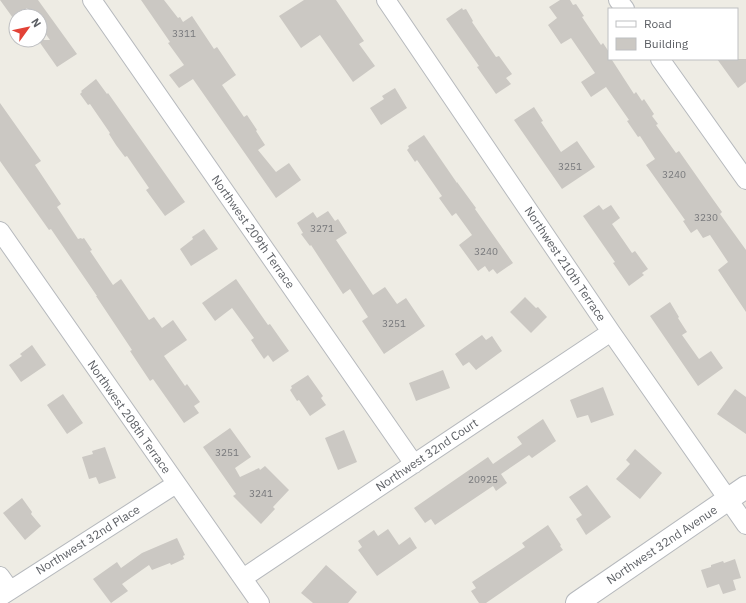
<svg xmlns="http://www.w3.org/2000/svg" width="746" height="603" font-family="'IBM Plex Sans',sans-serif">
<style>
.building{fill:#cbc8c3}
.lines{fill:none;stroke-linecap:round;stroke-linejoin:round}
.minor-casing{stroke:#b6b9bd;stroke-width:20}
.tertiary-casing{stroke:#b6b9bd;stroke-width:24}
.minor{stroke:#fff;stroke-width:18}
.tertiary{stroke:#fff;stroke-width:22}
.labels{text-anchor:middle;stroke-width:3;stroke-linejoin:round;paint-order:stroke}
.number-label{font-size:10px;fill:#78797c}
.street-label{font-size:12px;fill:#5c5f64;stroke:#fff}
</style>
<rect width="100%" height="100%" fill="#eeece4"/>
<path class="building" d="M0 0H38L77 54 57 67 38 40H50L40 26V16H33L27 8 13 18Z
M141 0H164L178 18 180 17 183 22 192 16 214 49 217 47 236 75 222 85 244 117 247 115 257 130 256 131 265 145 258 150 276 172 289 163 301 180 276 198 193 79 179 88 169 75 184 65 168 43 170 42Z
M304 0H336L364 41 359 44 375 66 353 82 320 35 301 48 279 16Z
M560 0H570L573 5 576 4 584 16 582 17 601 45 603 43 609 52V59H613L612 60 634 94 636 92 642 101 644 99 654 114 652 116 658 124 656 125 676 153 679 151 712 198 722 212 720 214 746 250V312L718 270 728 262 710 235 703 238 697 229 691 233 683 221 685 220 646 165 655 159 640 136 638 137 627 121 629 120 606 87 591 97 581 82 595 73 571 38 561 44 548 25 557 18 549 7Z
M462 8 463 10 466 9 473 21 472 22 496 57 499 56 512 74 506 78 511 84 496 94 477 67 479 66 446 19Z
M717 59H746V82L738 88Z
M96 79 107 94 108 93 185 202 165 216 146 190 149 188 127 156 125 157 116 145 109 134 110 133 90 104 88 105 80 94 82 92 81 91Z
M395 88 407 108 381 125 370 108 384 99 382 96Z
M0 103 41 161 35 165 61 204 57 207 78 239 81 238 82 239 84 238 92 250 90 251 113 285 121 279 149 320 154 317 162 328 173 320 187 340 164 356 185 386 187 384 200 402 194 406 199 413 184 423 153 379 150 381 130 351 132 350 96 296H97L51 229 49 230 0 161Z
M534 107 543 121 541 122 561 152 577 141 595 167 562 189 514 120Z
M424 135 457 183V182L476 208 475 209 513 263 497 274 493 269 489 272 485 266 478 271 459 245 472 235 456 213 452 216 439 198 442 196 417 160 415 162 407 150 409 148 408 146Z
M599 205 603 210 611 205 620 218 612 224 632 253 635 251 648 269 642 273 644 275 629 286 613 263 615 262 583 216Z
M328 211 335 221 338 219 347 233 336 240 373 295 385 287 397 304 406 298 425 326 384 354 362 321 368 317 350 289 343 294 311 245 310 246 301 234 303 233 297 223 313 212 317 218Z
M204 229 218 249 191 266 180 249 193 239 192 237Z
M236 279 268 325 270 324 289 351 273 362 268 355 264 359 251 340 254 338 232 308 215 321 202 303Z
M525 297 536 308 538 307 547 317 531 333 510 312Z
M670 302 679 317 678 318 687 332 682 335 699 359 711 351 723 368 698 386 650 316Z
M482 335 486 340 492 336 502 351 476 370 469 362 463 366 455 354Z
M32 345 46 365 21 382 9 365 22 356 20 354Z
M443 370 450 388 416 401 409 383Z
M308 375 323 396 321 398 326 405 310 416 299 400 297 401 290 390 292 388 291 386Z
M603 387 614 415 591 423 588 415 577 418 570 400Z
M735 389 746 397V434L717 414Z
M63 394 83 423 67 434 47 405Z
M543 419 556 441 532 458 529 455 501 474 507 483 496 491 493 486 435 525 431 519 425 523 414 508 488 457 493 464 522 444 517 437Z
M230 428 251 457 235 468 240 477 259 468 260 470 265 466 289 490 273 507 275 509 261 524 233 496 236 494 203 447Z
M344 430 357 462 338 470 325 438Z
M105 447 116 478 99 484 96 477 89 479 82 457 93 454 92 451Z
M635 449 662 473 640 499 616 479 630 464 626 460Z
M587 485 611 517 586 535 576 519 582 515 569 497Z
M22 498 32 512 31 514 41 526 25 540 3 513Z
M548 525 561 545 560 546 563 550 486 603H479L471 591 476 588 472 582 525 547 522 543Z
M388 529 399 545 410 537 417 548 377 576 358 550 362 547 358 541 374 530 378 536Z
M177 538 185 555 183 556 184 559 171 565 170 563 152 570 149 565 122 584 128 591 111 603 93 579 117 562 121 568 142 553Z
M735 559 741 578 733 580 736 590 723 594 719 584 707 588 701 570 711 567V565L723 561 724 563Z
M326 565 357 592 348 603H313L301 593Z"/>
<g class="lines">
<defs>
<path id="minor" d="M92 0 414 464
M386 0 611 332 746 525
M618 0 625 9
M660 59 746 180
M0 231 260 603
M0 576 10 590
M243 578 611 332
M0 597 176 484"/>
<path id="tertiary" d="M577 603 746 487"/>
</defs>
<use href="#minor" class="minor-casing"/>
<use href="#tertiary" class="tertiary-casing"/>
<use href="#minor" class="minor"/>
<use href="#tertiary" class="tertiary"/>
</g>
<g class="labels">
<g class="number-label">
<text x="184" y="37">3311</text>
<text x="570" y="170">3251</text>
<text x="674" y="178">3240</text>
<text x="706" y="221">3230</text>
<text x="322" y="232">3271</text>
<text x="486" y="255">3240</text>
<text x="394" y="327">3251</text>
<text x="227" y="456">3251</text>
<text x="483" y="483">20925</text>
<text x="261" y="497">3241</text>
</g>
<g class="street-label">
<text transform="translate(253 232) rotate(55)" y="4">Northwest 209th Terrace</text>
<text transform="translate(565 264) rotate(56)" y="4">Northwest 210th Terrace</text>
<text transform="translate(129 417) rotate(55)" y="4">Northwest 208th Terrace</text>
<text transform="translate(427 455) rotate(-34)" y="4">Northwest 32nd Court</text>
<text transform="translate(88 540) rotate(-32)" y="4">Northwest 32nd Place</text>
<text transform="translate(662 545) rotate(-34)" y="4">Northwest 32nd Avenue</text>
</g>
</g>
<rect x="608" y="8" width="130" height="52" fill="#ffffff" stroke="#bebfc1"/>
<rect x="616" y="21" width="20" height="6" fill="#ffffff" stroke="#bebfc1"/>
<text x="644" y="28" font-size="12" fill="#5c5f64">Road</text>
<rect x="616" y="38" width="20" height="12" fill="#cbc8c3" stroke="#bebfc1"/>
<text x="644" y="48" font-size="12" fill="#5c5f64">Building</text>
<g transform="translate(28 28) rotate(57)"><circle r="19" fill="#ffffff" stroke="#bebfc1"/>
<path d="M0-3L7 15L0 10L-7 15Z" fill="#e24236"/>
<text y="-6" font-size="11" font-weight="bold" text-anchor="middle" fill="#5c5f64">N</text>
</g>
</svg>
